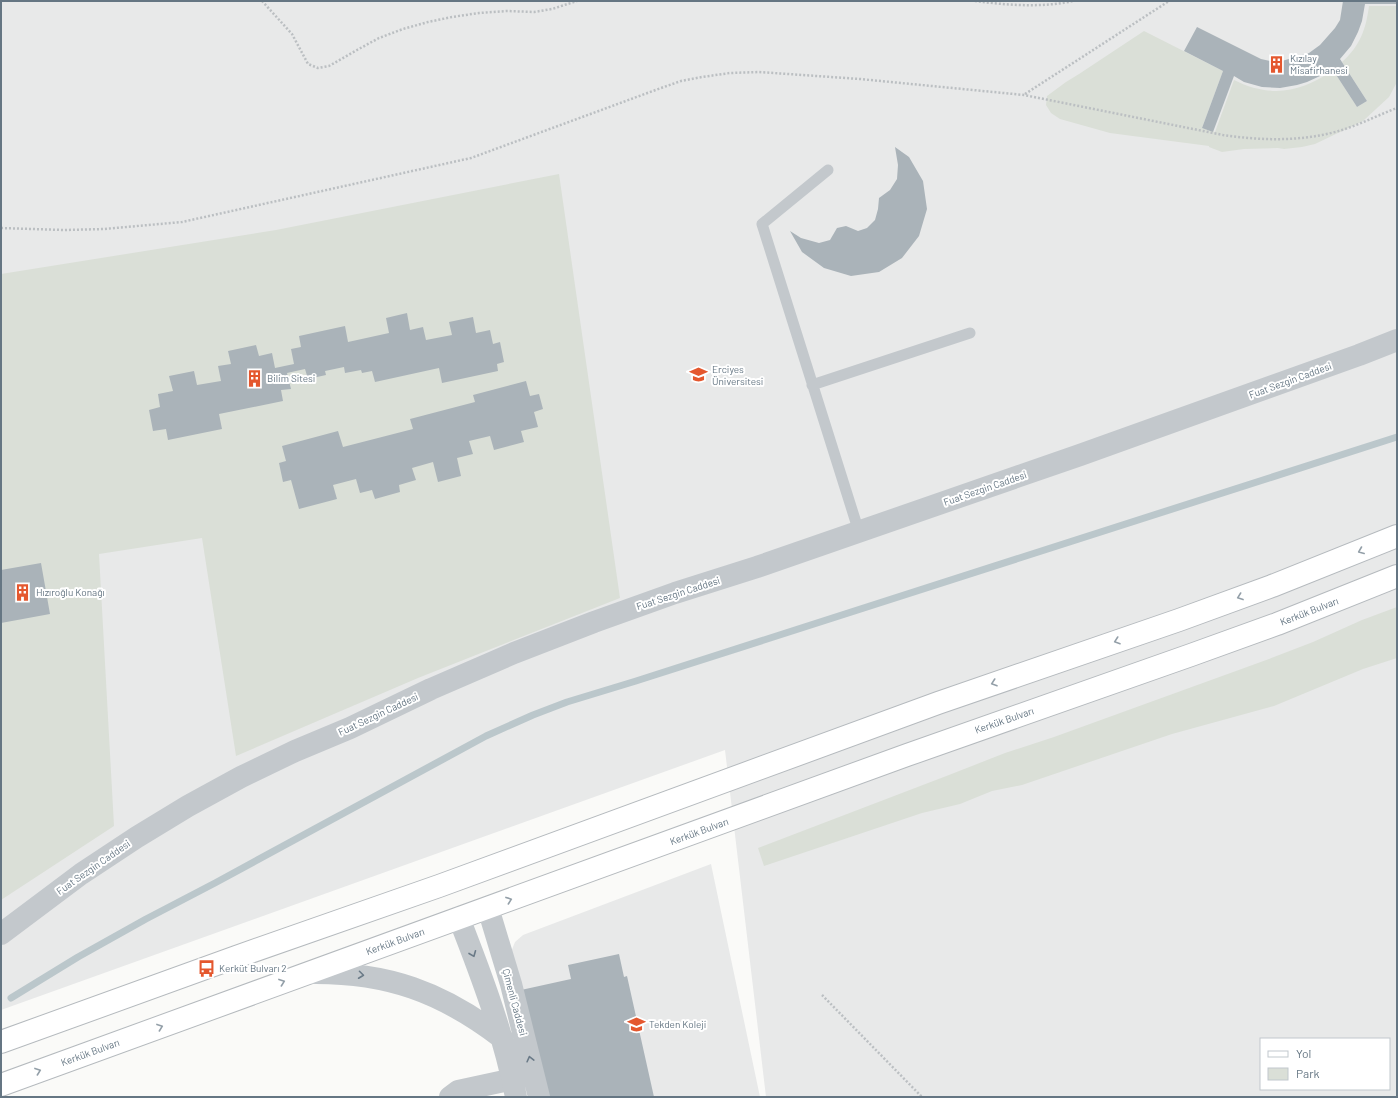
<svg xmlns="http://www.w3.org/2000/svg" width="1398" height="1098" font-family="Barlow,sans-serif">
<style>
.built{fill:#e8e9e9;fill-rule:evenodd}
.green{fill:#dadfd7}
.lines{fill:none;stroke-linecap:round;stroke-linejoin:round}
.stream{stroke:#bbc7cb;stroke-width:7}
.building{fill:#aab3b9}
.primary-casing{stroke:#b5babe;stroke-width:24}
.path{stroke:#bbbfc2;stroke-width:2.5;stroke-dasharray:2 2;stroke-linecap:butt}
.service{stroke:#c3c8cc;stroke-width:11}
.minor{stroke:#c3c8cc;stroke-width:22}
.tertiary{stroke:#c3c8cc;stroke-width:22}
.primary{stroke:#fff;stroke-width:22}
.oneway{stroke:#939fa8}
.oneway2{stroke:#6a7a87}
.labels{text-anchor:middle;stroke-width:4;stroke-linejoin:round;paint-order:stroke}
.poi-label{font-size:10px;fill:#657683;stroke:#fff;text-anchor:start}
.street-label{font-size:10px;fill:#657683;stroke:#fff}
</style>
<rect width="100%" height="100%" fill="#fafaf8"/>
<path class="built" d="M1 1H1397V1097H766L725 750 1 1010ZM1261 1039H1389V1089H1261Z
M711 864 760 1097H543L511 952 515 942 523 935Z"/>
<path class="green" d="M1369 6H1397V82L1389 97 1363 121 1315 144 1302 147 1284 149 1278 148 1244 149 1222 152 1209 147V146L1110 133 1060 119 1051 113 1046 105 1047 96 1066 82 1079 74 1144 31 1223 71 1202 128 1215 132 1234 80C1270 98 1301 93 1333 70L1357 107 1367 101 1342 62C1360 46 1366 29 1369 6Z
M559 174 620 598 418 678 236 756 202 538 99 554 114 826 1 900V274L276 230Z
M1397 607V658L1363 669 1274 706 1172 734 1022 785 992 791 960 804 922 813 764 866 758 848 949 775 1005 753 1054 737 1269 659 1313 642 1362 620Z"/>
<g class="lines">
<path class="stream" d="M11 998 78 957 146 919 215 883 486 736 533 715 567 702 636 681 1397 437"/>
</g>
<path class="building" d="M1343 1H1397V4H1365L1362 21 1358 32 1351 46 1340 59 1367 101 1357 107 1331 67 1320 76 1307 82 1297 85 1280 88 1262 87 1244 82 1234 76 1213 132 1202 128 1223 71 1184 51 1197 27 1261 59 1270 61H1282L1309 53 1320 45 1335 28 1340 20Z
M895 147 909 157 923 181 927 209 919 236 902 258 879 272 851 276 824 268 802 252 790 231 801 238 819 243 830 240 837 228 846 226 858 231 867 228 875 220 878 209 879 198 890 190 897 179 898 165Z
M407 313 410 330 423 327 426 340 452 335 449 322 473 317 476 333 490 330 493 344 500 342 504 362 497 364 498 371 442 383 439 368 375 382 372 371 362 373 361 370 345 373 344 367 325 371 326 375 308 379 305 369 287 373 291 389 281 390 283 401 219 414 222 429 168 440 166 429 153 431 149 410 160 407 158 394 173 391 169 376 194 371 197 385 221 381 218 366 231 364 228 351 256 345 259 356 272 353 275 368 294 364 291 349 301 347 299 336 345 326 348 342 389 333 386 318Z
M526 381 530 396 539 394 543 409 534 412 538 427 521 431 524 442 494 450 490 436 469 441 473 454 457 458 461 476 438 482 433 462 412 468 416 480 399 485 400 492 375 499 372 490 360 493 356 479 333 485 337 499 299 509 291 480 283 482 279 463 286 461 282 446 338 431 343 447 413 429 410 419 475 402 473 395Z
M41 563 50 614 1 623V570Z
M619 954 624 977 627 976 654 1097H544L521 990 571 979 568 965Z"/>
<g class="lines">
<defs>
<path id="primary" d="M1 1042 236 957 439 886 938 703 1179 620 1272 586 1397 536
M1 1085 907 755 1191 655 1277 624 1397 576"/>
</defs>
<use href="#primary" class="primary-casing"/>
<path class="path" d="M262 1 292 34 308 64 318 68 329 66 357 50 379 38 403 29 428 22 452 17 479 13 507 11 534 12 552 9 577 1
M975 1C1006 5 1042 8 1073 1
M1025 94 1169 1
M1 228 64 230 104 229 182 222 471 158 661 88 681 81 702 77 730 73 759 72 860 79 1024 95 1223 135C1264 141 1308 142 1348 128 1365 122 1381 114 1397 108
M822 995 922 1097"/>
<path class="service" d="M828 170 762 224 859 532
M812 385 970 333"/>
<path class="minor" d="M1 934 81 874 137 837 188 806 241 777 295 751 350 728 431 689 514 653 594 622 675 593 757 567 1080 455 1359 355 1397 340
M450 1097 458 1091 513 1079"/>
<path class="tertiary" d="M488 908 511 984 539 1097
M459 918C482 977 504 1035 516 1097
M311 973C387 972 442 992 502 1038"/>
<use href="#primary" class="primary"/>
</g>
<defs><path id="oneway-chevron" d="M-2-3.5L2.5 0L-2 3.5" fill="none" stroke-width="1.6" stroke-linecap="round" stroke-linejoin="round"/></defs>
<g class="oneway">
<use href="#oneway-chevron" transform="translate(1361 551) rotate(158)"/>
<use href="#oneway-chevron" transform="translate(1240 597) rotate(160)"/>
<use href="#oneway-chevron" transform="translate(1117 641) rotate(161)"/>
<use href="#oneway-chevron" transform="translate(994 683) rotate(161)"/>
<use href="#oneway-chevron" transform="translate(509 900) rotate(-20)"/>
<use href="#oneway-chevron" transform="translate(282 982) rotate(-20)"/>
<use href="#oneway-chevron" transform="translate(160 1027) rotate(-20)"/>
<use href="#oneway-chevron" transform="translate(38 1071) rotate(-20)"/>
</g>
<g class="oneway2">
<use href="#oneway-chevron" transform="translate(473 954) rotate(68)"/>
<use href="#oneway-chevron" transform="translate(361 975) rotate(7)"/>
<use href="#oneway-chevron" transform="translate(530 1059) rotate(-104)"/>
</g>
<defs>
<symbol id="building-bare" viewBox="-9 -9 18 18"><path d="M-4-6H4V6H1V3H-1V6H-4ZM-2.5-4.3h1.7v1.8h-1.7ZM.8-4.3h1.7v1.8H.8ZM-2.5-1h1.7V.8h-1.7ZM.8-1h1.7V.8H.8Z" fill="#e4572e" stroke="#fff" stroke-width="2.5" paint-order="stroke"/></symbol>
<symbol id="university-bare" viewBox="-9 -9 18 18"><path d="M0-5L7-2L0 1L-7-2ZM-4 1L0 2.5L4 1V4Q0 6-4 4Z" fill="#e4572e" stroke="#fff" stroke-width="2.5" paint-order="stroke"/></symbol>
<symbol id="bus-bare" viewBox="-9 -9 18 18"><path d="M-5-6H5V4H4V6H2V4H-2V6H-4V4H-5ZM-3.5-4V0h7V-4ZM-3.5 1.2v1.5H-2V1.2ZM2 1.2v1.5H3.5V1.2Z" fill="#e4572e" stroke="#fff" stroke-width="2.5" paint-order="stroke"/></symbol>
<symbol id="school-bare" viewBox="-9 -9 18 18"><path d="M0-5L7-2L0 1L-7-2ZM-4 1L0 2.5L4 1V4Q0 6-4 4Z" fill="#e4572e" stroke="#fff" stroke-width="2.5" paint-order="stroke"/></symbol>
</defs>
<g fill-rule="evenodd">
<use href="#building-bare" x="1264" y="52" width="25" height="25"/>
<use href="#university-bare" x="686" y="362" width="25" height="25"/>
<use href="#building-bare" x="242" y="366" width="25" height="25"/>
<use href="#building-bare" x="10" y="580" width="25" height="25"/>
<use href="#bus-bare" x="194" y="956" width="25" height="25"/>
<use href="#school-bare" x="624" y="1012" width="25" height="25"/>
</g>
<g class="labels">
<g class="poi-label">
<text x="1290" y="62">Kızılay<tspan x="1290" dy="12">Misafirhanesi</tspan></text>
<text x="712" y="373">Erciyes<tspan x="712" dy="12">Üniversitesi</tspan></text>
<text x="267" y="382">Bilim Sitesi</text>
<text x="36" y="596">Hızıroğlu Konağı</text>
<text x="219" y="972">Kerküt Bulvarı 2</text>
<text x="649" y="1028">Tekden Koleji</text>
</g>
<g class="street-label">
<text transform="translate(1290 380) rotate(-20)" y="4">Fuat Sezgin Caddesi</text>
<text transform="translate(985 488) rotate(-19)" y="4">Fuat Sezgin Caddesi</text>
<text transform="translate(678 593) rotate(-18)" y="4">Fuat Sezgin Caddesi</text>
<text transform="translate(1309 611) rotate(-21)" y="4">Kerkük Bulvarı</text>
<text transform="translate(378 714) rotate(-25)" y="4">Fuat Sezgin Caddesi</text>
<text transform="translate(1004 720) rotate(-19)" y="4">Kerkük Bulvarı</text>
<text transform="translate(699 831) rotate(-20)" y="4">Kerkük Bulvarı</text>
<text transform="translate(93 867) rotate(-35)" y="4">Fuat Sezgin Caddesi</text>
<text transform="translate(395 941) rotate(-20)" y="4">Kerkük Bulvarı</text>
<text transform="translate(515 1002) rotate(75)" y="4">Çimenli Caddesi</text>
<text transform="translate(90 1052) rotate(-20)" y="4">Kerkük Bulvarı</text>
</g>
</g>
<rect width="1398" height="1098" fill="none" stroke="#657683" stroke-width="4"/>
<rect x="1260" y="1038" width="130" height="52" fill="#ffffff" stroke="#c1c8cd"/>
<rect x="1268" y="1051" width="20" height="6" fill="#ffffff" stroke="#c1c8cd"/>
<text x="1296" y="1058" font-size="12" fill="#657683">Yol</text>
<rect x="1268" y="1068" width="20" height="12" fill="#dadfd7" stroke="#c1c8cd"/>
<text x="1296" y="1078" font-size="12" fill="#657683">Park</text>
</svg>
